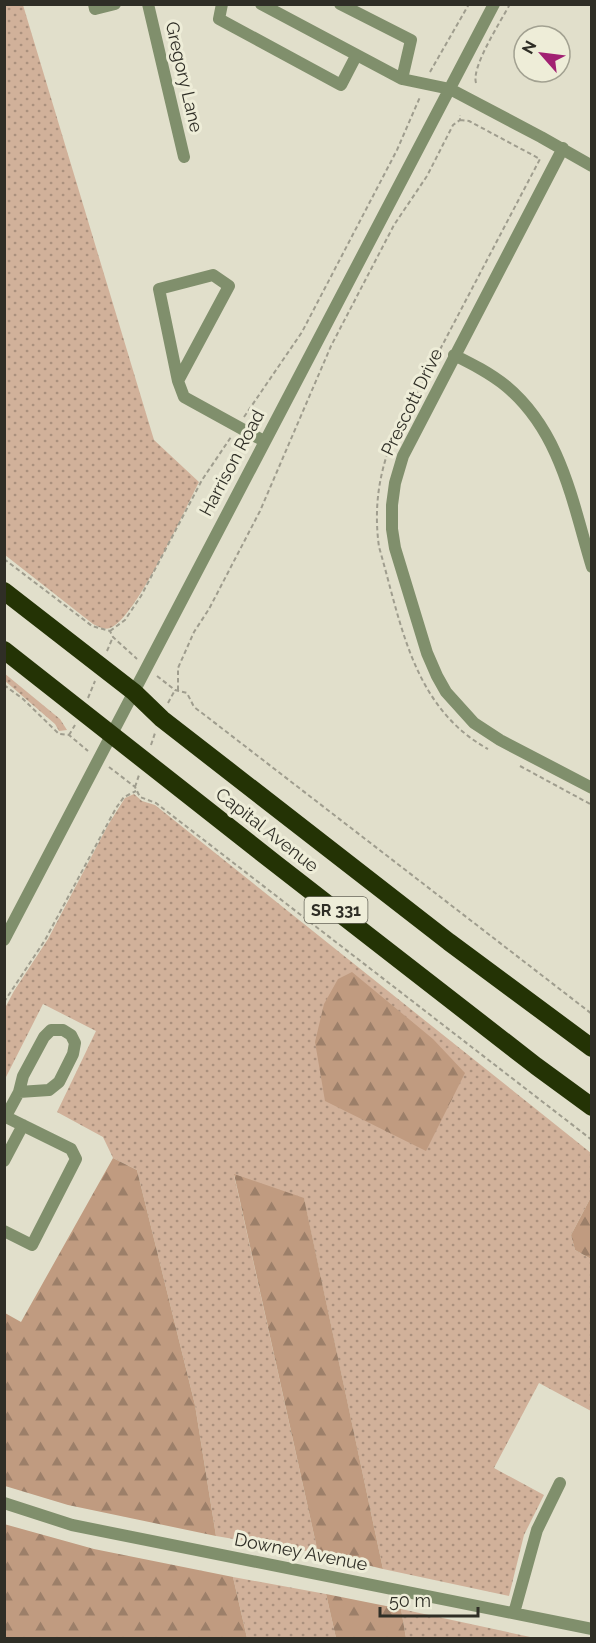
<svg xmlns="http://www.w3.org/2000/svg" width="596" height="1643" font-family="Raleway,sans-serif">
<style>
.grass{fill:url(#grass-dots)}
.forest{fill:url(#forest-firs)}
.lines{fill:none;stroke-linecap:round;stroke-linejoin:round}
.path{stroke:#9f9d8e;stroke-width:2;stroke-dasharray:4.5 3;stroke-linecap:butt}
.minor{stroke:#808f6c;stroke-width:12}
.highway{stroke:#243305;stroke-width:18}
.labels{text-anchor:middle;stroke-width:6;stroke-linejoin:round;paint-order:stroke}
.shield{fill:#eeedd8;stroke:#68675b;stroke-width:1.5}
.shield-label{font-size:16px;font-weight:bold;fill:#2f2e26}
.street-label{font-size:18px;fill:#2f2e26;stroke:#eeedd8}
</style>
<defs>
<pattern id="grass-dots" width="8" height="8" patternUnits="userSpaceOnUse" patternTransform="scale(1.5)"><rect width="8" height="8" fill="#d1b19a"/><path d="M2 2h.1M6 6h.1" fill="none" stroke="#aa907d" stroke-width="1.8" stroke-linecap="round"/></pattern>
<pattern id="forest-firs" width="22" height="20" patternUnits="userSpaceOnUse" patternTransform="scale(1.5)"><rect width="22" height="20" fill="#c09b80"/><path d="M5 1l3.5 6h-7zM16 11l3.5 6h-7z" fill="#9c7f69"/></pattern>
</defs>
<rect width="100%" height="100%" fill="#e1dfcb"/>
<path class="grass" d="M4 5H23L154 440 199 482C185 509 135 620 110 628 104 630 99 627 93 624L5 555Z
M4 673 60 719 67 730 59 731 55 724 5 681Z
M134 794 142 801 155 805 591 1153V1197L571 1235 575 1250 591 1259V1411L539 1383 494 1468 544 1495 524 1535 509 1596 383 1569 304 1199 234 1175 318 1553 216 1536 195 1405 137 1170 113 1158 103 1137 57 1112 96 1031 43 1004 5 1079V1008L14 991 48 939 108 825 125 798Z
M233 1577 326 1594 336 1638H247Z
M401 1609 535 1638H406Z"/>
<path class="forest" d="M352 972 433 1039 465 1073 426 1151 325 1101 315 1042 324 1004 338 979Z
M113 1158 137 1170 195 1405 216 1536 68 1505 5 1486V1313L21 1322Z
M234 1174 304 1198 383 1569 318 1553Z
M591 1197V1259L575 1250 571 1235Z
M4 1524 94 1549 233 1577 247 1638H5Z
M326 1594 401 1609 406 1638H336Z"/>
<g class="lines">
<path class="path" d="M430 72 469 4
M476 83C471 67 501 21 510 4
M460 120 469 121 540 159 391 443C378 478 374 510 379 547 401 622 412 707 488 749
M244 417 302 332 397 150 420 97
M4 559 92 626 110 631 113 637 137 659
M110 631 125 620 141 596 202 480 231 437
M107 651 113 637
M157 676 175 690 187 693 194 707 202 713 592 1014
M4 685 23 699 59 734 69 735 88 751
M178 690V668L194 632 209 609 260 511 331 346 394 225 427 176 453 125 460 120V115
M88 698 95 681
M168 703 175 690
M69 735 75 725
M151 745 155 733
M520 766 592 805
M109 767 135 787 140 797 156 803 592 1140
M135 787 139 775
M4 1002 45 940 116 808 124 797 136 791"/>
<path class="minor" d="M94 4 95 9 115 4
M148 4 184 157
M222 4 219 19 341 85 356 56
M261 4 402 79 450 89 541 137 592 166
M340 4 411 40 402 79
M563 148 403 456 395 483 392 505V529L395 548 427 653 437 676 446 692 474 723 500 740 592 788
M454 355C472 364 490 373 506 386 561 432 572 501 592 567
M178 381 159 289 213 275 229 286 178 381 184 397 264 441
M4 940 494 4
M4 1116 71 1149 76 1159 32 1245 4 1231
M6 1116 19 1092 23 1076 44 1037 51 1030H63L71 1035 75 1043 73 1054 59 1082 49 1090 19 1092
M4 1161 23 1125
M4 1503 72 1525 592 1629
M514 1613 537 1530 560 1483"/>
<path class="highway" d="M4 591 134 692 162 719 449 942 592 1048
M4 650 276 864 536 1066 592 1107"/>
</g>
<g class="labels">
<rect class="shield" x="304.5" y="897" width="63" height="26" rx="4.5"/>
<g class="shield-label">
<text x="336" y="916">SR 331</text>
</g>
<g class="street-label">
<text transform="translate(184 77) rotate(77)" y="6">Gregory Lane</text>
<text transform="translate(412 402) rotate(-64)" y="6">Prescott Drive</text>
<text transform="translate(232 463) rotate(-62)" y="6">Harrison Road</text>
<text transform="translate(267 830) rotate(38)" y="6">Capital Avenue</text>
<text transform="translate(301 1552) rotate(11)" y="6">Downey Avenue</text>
</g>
</g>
<rect width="596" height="1643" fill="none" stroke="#2f2e26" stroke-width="12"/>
<g transform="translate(542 54) rotate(298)"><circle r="28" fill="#eeedd8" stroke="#a2a191" stroke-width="1.5"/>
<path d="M0-4.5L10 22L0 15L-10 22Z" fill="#a12072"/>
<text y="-9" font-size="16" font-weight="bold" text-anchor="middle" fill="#2f2e26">N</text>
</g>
<path d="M380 1607v9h98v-9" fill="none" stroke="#2f2e26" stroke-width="3"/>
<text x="389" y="1607" font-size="18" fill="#2f2e26" stroke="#eeedd8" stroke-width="4.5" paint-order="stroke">50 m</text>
</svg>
